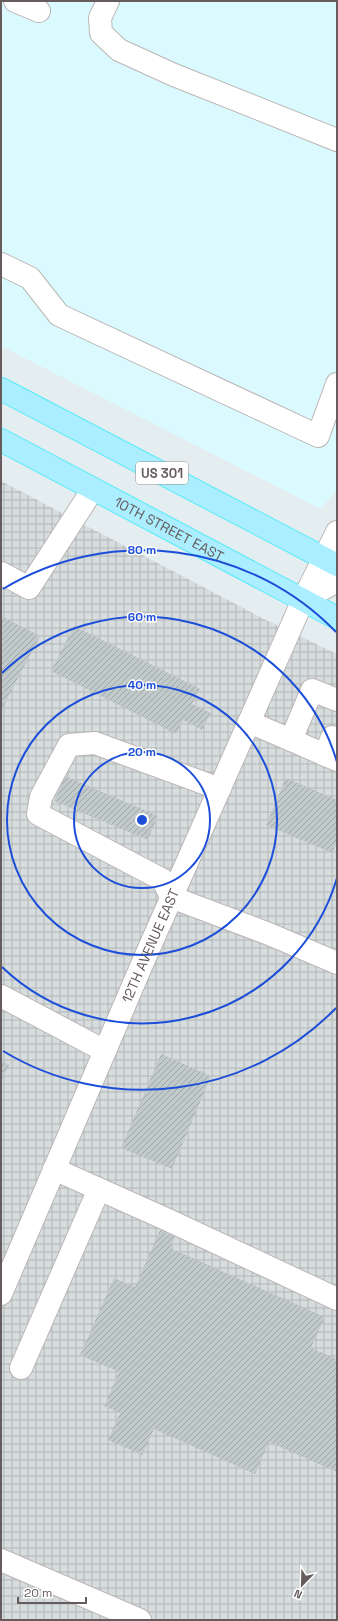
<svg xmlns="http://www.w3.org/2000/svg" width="338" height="1621" viewBox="0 0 338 1621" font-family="'Space Grotesk',sans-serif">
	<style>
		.commercial { fill: #dafaff }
		.industrial { fill: url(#industrial-grid) }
		.building { fill: url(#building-hatch) }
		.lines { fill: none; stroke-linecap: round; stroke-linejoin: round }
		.minor-casing { stroke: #bcb5b5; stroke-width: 24 }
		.major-casing { stroke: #55eaf8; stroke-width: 24 }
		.minor { stroke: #fff; stroke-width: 22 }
		.major { stroke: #aef; stroke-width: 22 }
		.ring { fill: none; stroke: #1d4ed8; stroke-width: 2 }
		.labels { text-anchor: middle; stroke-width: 3; stroke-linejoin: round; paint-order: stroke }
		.shield { fill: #fff; stroke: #948d8e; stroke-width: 1 }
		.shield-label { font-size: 13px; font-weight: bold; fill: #665c5d }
		.street-label { font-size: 14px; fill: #665c5d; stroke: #fff }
		.centre { fill: #1d4ed8; stroke: #fff; stroke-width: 2 }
		.ring-label { font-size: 12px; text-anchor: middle; font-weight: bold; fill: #1d4ed8; stroke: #fff; stroke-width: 3; stroke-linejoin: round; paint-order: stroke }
	</style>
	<defs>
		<pattern id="industrial-grid" width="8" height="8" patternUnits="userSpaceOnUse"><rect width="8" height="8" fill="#d7ddde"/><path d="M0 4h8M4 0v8" fill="none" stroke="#b2b6b7"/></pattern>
		<pattern id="building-hatch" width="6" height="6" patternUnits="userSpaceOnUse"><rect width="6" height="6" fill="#c1cacb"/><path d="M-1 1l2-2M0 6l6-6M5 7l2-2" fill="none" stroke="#a1a7a8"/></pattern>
	</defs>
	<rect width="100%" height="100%" fill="#e4eef0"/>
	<path class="commercial" d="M1 1H337V489L321 509 1 346Z"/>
	<path class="industrial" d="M1 481 266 620 337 654V1620H1Z"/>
	<path class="building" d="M1 616 40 636 1 711Z
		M74 626 200 689 192 704 211 713 202 730 183 720 176 734 51 671Z
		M65 776 158 816 148 840 54 801Z
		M286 778 337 800V842L332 853 266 825Z
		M161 1054 211 1076 172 1169 121 1148Z
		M1 1061 9 1065 1 1081Z
		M160 1230 175 1237 170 1248 325 1317 311 1348 337 1359V1472L269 1442 255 1474 154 1429 142 1455 108 1440 120 1413 104 1406 119 1372 80 1355 114 1278 135 1287Z"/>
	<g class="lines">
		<defs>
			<g id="minor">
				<path d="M15 1 39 11"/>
				<path d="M108 1 100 18 101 33 119 50 174 75 337 140"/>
				<path d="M1 264 30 278 59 315 318 436 337 384"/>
				<path d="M1 573 29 588 93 489"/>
				<path d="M303 600 337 581"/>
				<path d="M249 722 291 740 312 690 337 700"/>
				<path d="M291 740 337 760"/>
				<path d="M325 755 332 737"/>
				<path d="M220 789 95 743 69 745 41 797 38 814 163 880 171 897 269 934 337 963"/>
				<path d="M1 996 105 1051"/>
				<path d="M54 1169 168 1220 337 1299"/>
				<path id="s1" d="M1 1294 143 962 303 600 337 532"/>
				<path d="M21 1368 99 1189"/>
				<path d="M1 1560 140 1620"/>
			</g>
			<g id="major">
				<path d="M1 389 337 565"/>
				<path id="s2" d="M1 440 337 618"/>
			</g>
		</defs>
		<use href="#minor" class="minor-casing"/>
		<use href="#major" class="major-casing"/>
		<use href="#minor" class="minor"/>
		<use href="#major" class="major"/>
	</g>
	<g class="ring">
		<circle cx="142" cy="820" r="68"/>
		<circle cx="142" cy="820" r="135"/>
		<path d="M337 878A203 203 0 0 1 2 967M2 673A203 203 0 0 1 337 762"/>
		<path d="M336 1008A270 270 0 0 1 3 1051M3 589A270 270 0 0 1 336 632"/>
	</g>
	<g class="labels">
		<rect class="shield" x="136" y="462" width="52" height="22" rx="3"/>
		<g class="shield-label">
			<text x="162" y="478">US 301</text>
		</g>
		<g class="street-label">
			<text dy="5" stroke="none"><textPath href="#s2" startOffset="190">10TH STREET EAST</textPath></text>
			<text dy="5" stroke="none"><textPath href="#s1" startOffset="379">12TH AVENUE EAST</textPath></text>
		</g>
	</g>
	<circle cx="142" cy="820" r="6" class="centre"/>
	<g class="ring-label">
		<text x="142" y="554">80 m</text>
		<text x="142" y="621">60 m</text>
		<text x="142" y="689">40 m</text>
		<text x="142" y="756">20 m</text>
	</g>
	<rect width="338" height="1621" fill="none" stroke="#665c5d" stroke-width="4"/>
	<g transform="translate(302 1585) rotate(203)" stroke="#ffffff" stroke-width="3" paint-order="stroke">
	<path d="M0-3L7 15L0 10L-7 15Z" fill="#665c5d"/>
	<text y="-6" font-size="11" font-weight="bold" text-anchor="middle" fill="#665c5d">N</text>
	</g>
	<path d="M18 1597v6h68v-6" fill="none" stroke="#665c5d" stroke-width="2"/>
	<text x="24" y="1597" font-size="12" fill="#665c5d" stroke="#ffffff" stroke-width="3" paint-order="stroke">20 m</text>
</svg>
